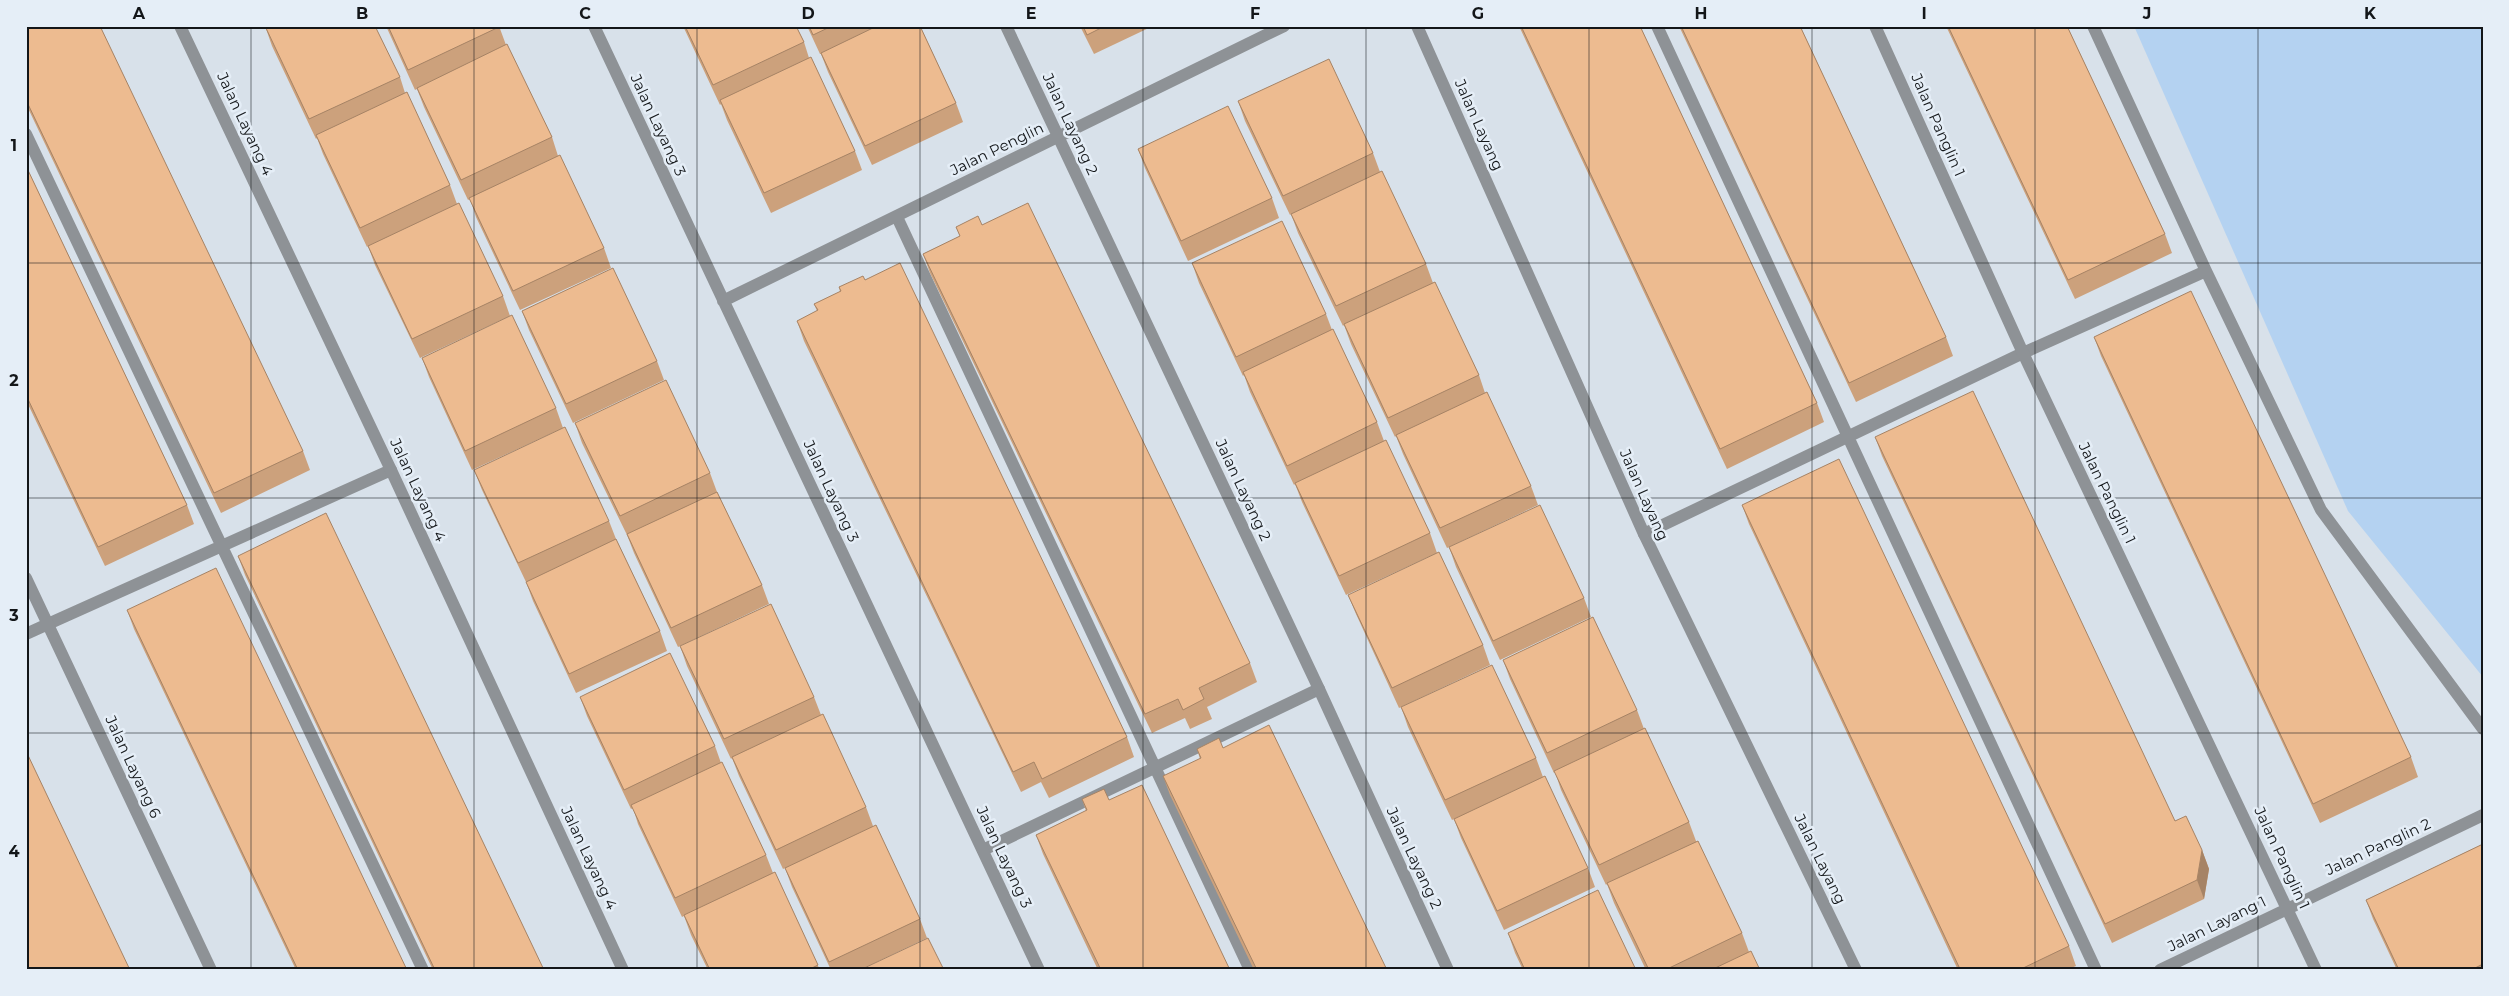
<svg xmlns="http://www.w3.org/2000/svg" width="2509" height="996" viewBox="0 0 2509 996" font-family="Montserrat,sans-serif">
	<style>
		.green { fill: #b4d2f1 }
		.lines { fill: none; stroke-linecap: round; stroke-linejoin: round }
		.lane { stroke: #8e9296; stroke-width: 12 }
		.street { stroke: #8e9296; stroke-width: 12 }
		.wall { fill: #cca17c }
		.shaded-wall { fill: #a68365 }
		.building { fill: #edbb90; stroke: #a68365 }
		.grid { fill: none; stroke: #131619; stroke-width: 1; stroke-opacity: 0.55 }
		.labels { text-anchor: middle; stroke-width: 5; stroke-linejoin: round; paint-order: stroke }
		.street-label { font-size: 15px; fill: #131619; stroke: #e5eef7 }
		.neatline { fill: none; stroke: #131619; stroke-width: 2 }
		.grid-label { font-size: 16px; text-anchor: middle; font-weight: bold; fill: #131619 }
	</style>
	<rect width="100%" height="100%" fill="#d8e1ea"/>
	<path class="green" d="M2134 26H2483V677L2348 511Z"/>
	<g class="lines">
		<path class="lane" d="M1657 26 2096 970
			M2093 26 2206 271 2321 510 2483 729
			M26 134 423 970
			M897 217 1250 970
			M1644 534 2023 353 2206 271
			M48 624 391 470
			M983 850 1319 689"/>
		<path class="street" d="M180 26 391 470 623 970
			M594 26 1039 970
			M1006 26 1319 689 1448 970
			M1417 26 1644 534 1856 970
			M1875 26 2023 353 2316 970
			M723 301 1284 26
			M26 578 211 970
			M26 634 48 624
			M2160 970 2483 815"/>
	</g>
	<path class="wall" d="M26 26 303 451 310 470 221 513 26 104Z
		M265 26 400 77 405 93 450 185 457 204 503 296 510 316 420 358 375 265 368 246 367 247 323 154 317 138 316 139 272 46Z
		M386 26H499L506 45 552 137 558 156 604 248 611 268 520 310 476 217 470 199 468 200 424 107 417 89 415 90Z
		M683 26H796L804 42 809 58 855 151 862 170 771 213 727 120 721 104 720 105Z
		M807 26H920L956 103 963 122 872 165 828 72 821 54H820Z
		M1080 26H1153L1094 54Z
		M1519 26H1640L1817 403 1824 422 1727 469Z
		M1679 26H1800L1946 337 1953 356 1856 402Z
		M1946 26H2067L2165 234 2172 253 2075 299Z
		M1238 101 1373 153 1380 172 1426 264 1433 283 1479 375 1485 393 1531 486 1538 505 1447 548 1403 454 1396 436 1395 437 1351 344 1344 325 1343 326 1298 233 1291 214 1290 215 1245 121Z
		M1138 149 1272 198 1279 218 1188 261 1145 168Z
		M26 166 187 505 194 524 105 566 26 400Z
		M982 225 1250 663 1257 682 1207 707 1212 719 1190 729 1185 718 1152 733 930 273 923 254 960 236 956 227Z
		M1192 263 1326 314 1332 330 1377 422 1384 441 1430 533 1437 553 1346 595 1302 502 1295 484 1294 485 1250 392 1244 375 1243 376 1199 283Z
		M865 280 1127 737 1134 757 1049 798 1041 782 1021 792 804 341 797 321 817 311 814 304 840 292 839 287Z
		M522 311 657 361 664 380 573 423 529 330Z
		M2094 337 2411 757 2418 777 2320 823 2101 356Z
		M422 358 556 408 563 428 472 470 429 377Z
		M575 423 710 473 717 492 762 585 769 604 678 647 634 553 627 535 582 443Z
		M1875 437 2175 821 2202 850 2209 869 2204 899 2112 943 1882 456Z
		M474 470 609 521 616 539 660 631 667 651 576 693 533 601 526 582 482 490Z
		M1742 505 2069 946 2076 966 2067 970H1958L1749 524Z
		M1449 547 1584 598 1591 617 1500 660 1456 567Z
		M238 556 544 970H433L245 575Z
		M1348 595 1483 645 1490 665 1399 708 1356 614Z
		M127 610 407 970H296L134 629Z
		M680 646 814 697 821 715 866 807 873 826 920 919 927 938 860 970H831L792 887 785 868 783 869 739 776 732 758 731 759 687 666Z
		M1503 660 1637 710 1644 729 1689 822 1696 841 1742 933 1749 952 1760 970H1646L1614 903 1607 884 1606 885 1561 790 1555 772 1554 773 1510 679Z
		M580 697 715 746 721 763 766 855 773 873 820 970H708L691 935 684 916 682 917 638 824 633 808 631 809 587 716Z
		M1401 707 1536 758 1543 777 1588 868 1595 887 1504 930 1461 838 1454 819 1452 820 1408 727Z
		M1223 748 1387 970H1254L1170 795 1163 776 1200 759 1197 749Z
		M1082 799 1109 800 1230 970H1098L1043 854 1036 835 1086 811Z
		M2483 844V970H2397L2373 919 2366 900Z
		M1508 933 1636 970H1523L1515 953Z"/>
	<path class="shaded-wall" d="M2202 850 2209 869 2204 899 2197 880Z"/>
	<path class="building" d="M26 26H100L303 451 214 493 26 100Z
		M265 26H375L400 77 309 119Z
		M388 26H499V27L408 70Z
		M685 26H796L804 42 713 85Z
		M809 26H832L813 35Z
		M877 26H920L956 103 865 146 821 53Z
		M1083 26H1105L1087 35Z
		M1521 26H1640L1817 403 1720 449Z
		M1681 26H1800L1946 337 1849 383Z
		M1948 26H2067L2165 234 2068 280Z
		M507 44 552 137 461 180 417 88Z
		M811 57 855 151 764 193 720 100Z
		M1329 59 1373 153 1283 196 1238 101Z
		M407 92 450 185 360 228 316 135Z
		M1228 106 1272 198 1181 241 1138 149Z
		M560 155 604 248 513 291 469 198Z
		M26 166 187 505 98 547 26 395Z
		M1382 171 1426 264 1336 306 1291 214Z
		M459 203 503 296 412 339 368 246Z
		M1028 203 1250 663 1199 688 1204 699 1183 710 1178 699 1145 714 923 254 960 236 956 227 978 216 982 225Z
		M1282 221 1326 314 1236 357 1192 263Z
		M900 263 1127 737 1042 779 1034 762 1013 772 797 321 818 310 814 304 841 291 839 287 863 276 865 280Z
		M613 268 657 361 566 404 522 311Z
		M1435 282 1479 375 1388 418 1344 324Z
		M2191 291 2411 757 2313 804 2094 337Z
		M512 315 556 408 465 451 422 358Z
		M1333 329 1377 422 1287 466 1243 372Z
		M666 380 710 473 620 516 575 423Z
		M1973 391 2175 821 2186 816 2202 850 2197 880 2105 924 1875 437Z
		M1487 392 1531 486 1440 528 1396 435Z
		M565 427 609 521 518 563 474 470Z
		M1386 440 1430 533 1339 576 1295 483Z
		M1839 459 2069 946 2019 970H1962L1960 969 1742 505Z
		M717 492 762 585 671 628 627 534Z
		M1540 505 1584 598 1493 641 1449 547Z
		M326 513 544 970H435L238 556Z
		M616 539 660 631 569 674 526 582Z
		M1439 552 1483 645 1392 688 1348 595Z
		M216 568 407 970H298L127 610Z
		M771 604 814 697 724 739 680 646Z
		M1593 617 1637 710 1547 753 1503 660Z
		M670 653 715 746 624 790 580 697Z
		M1492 665 1536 758 1445 800 1401 707Z
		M823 714 866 807 776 850 732 757Z
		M1269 725 1387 970H1257L1163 776 1201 758 1197 749 1219 738 1223 748Z
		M1645 728 1689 822 1599 865 1554 771Z
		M26 751 130 970H26Z
		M722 762 766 855 675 898 631 805Z
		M1545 776 1588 868 1497 911 1454 819Z
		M1142 785 1230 970H1101L1036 835 1087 810 1082 799 1104 789 1109 800Z
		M876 825 920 919 829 962 785 868Z
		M1698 841 1742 933 1665 970H1649L1607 883Z
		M2483 844V964L2471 970H2399L2366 900Z
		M775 872 818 965 808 970H710L684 915Z
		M1598 890 1636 970H1525L1508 933Z
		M928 938 944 970H860Z
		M1751 951 1760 970H1711Z"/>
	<path class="grid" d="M251 26V970M474 26V970M697 26V970M920 26V970M1143 26V970M1366 26V970M1589 26V970M1812 26V970M2035 26V970M2258 26V970M26 263H2483M26 498H2483M26 733H2483"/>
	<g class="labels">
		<g class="street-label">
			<text transform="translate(245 124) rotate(65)" y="5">Jalan Layang 4</text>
			<text transform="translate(1070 124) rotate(65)" y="5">Jalan Layang 2</text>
			<text transform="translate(658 125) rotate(65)" y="5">Jalan Layang 3</text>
			<text transform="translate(1479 125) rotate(66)" y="5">Jalan Layang</text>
			<text transform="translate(1938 125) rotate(66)" y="5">Jalan Panglin 1</text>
			<text transform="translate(997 149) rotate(-26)" y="5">Jalan Penglin</text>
			<text transform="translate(418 490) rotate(65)" y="5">Jalan Layang 4</text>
			<text transform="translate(1243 490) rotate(65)" y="5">Jalan Layang 2</text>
			<text transform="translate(831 491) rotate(65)" y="5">Jalan Layang 3</text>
			<text transform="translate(2107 493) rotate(64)" y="5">Jalan Panglin 1</text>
			<text transform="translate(1644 495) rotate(66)" y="5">Jalan Layang</text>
			<text transform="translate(133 767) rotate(65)" y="5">Jalan Layang 6</text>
			<text transform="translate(2378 847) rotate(-25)" y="5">Jalan Panglin 2</text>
			<text transform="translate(1004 857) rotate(65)" y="5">Jalan Layang 3</text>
			<text transform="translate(589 858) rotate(65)" y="5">Jalan Layang 4</text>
			<text transform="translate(1414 858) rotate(65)" y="5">Jalan Layang 2</text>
			<text transform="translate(2282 858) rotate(65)" y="5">Jalan Panglin 1</text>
			<text transform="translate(1820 859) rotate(64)" y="5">Jalan Layang</text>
			<text transform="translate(2217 924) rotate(-26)" y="5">Jalan Layang 1</text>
		</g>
	</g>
	<rect width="2509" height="996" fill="none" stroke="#e5eef7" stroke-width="55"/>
	<rect x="28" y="28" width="2454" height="940" class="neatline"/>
	<g class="grid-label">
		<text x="139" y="19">A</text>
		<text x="362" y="19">B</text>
		<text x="585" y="19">C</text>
		<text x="808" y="19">D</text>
		<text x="1031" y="19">E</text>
		<text x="1255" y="19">F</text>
		<text x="1478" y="19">G</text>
		<text x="1701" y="19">H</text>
		<text x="1924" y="19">I</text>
		<text x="2147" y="19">J</text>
		<text x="2370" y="19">K</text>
		<text x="14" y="151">1</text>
		<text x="14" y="386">2</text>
		<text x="14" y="621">3</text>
		<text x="14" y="857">4</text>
	</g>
</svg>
